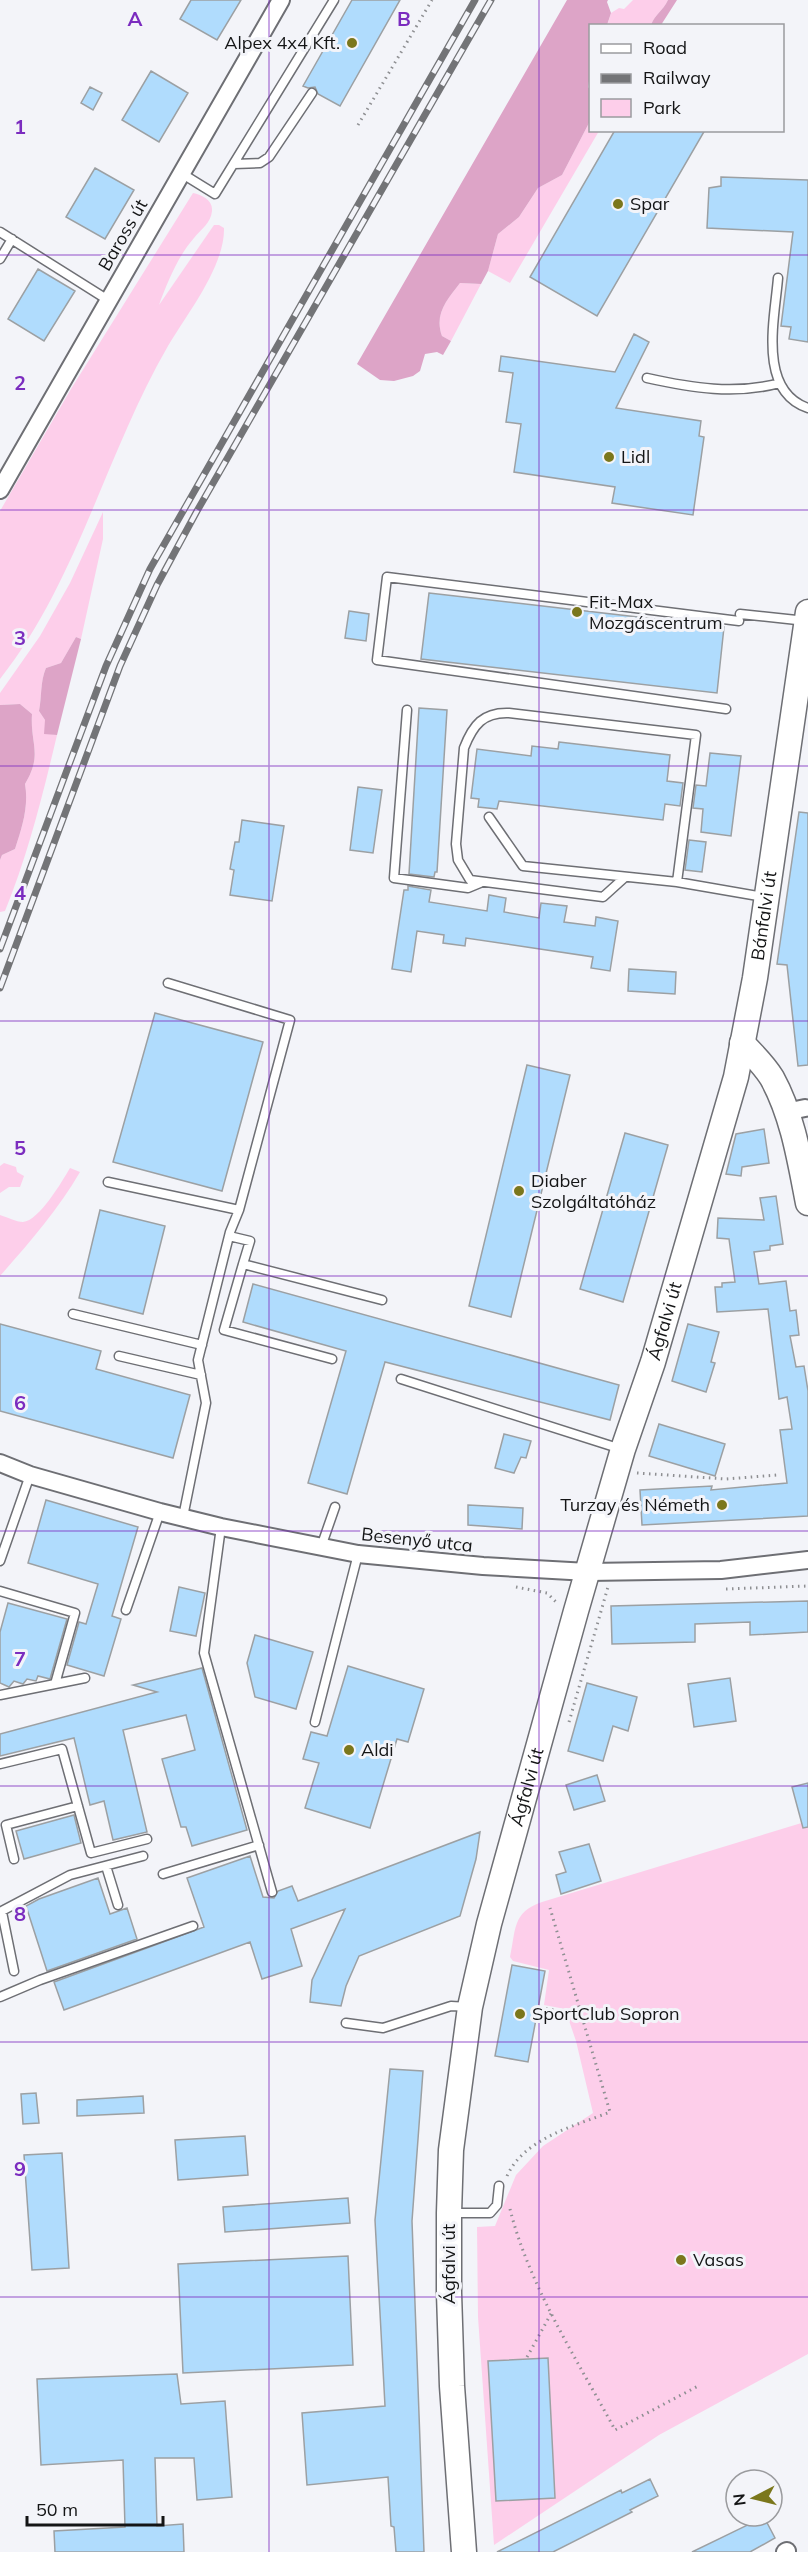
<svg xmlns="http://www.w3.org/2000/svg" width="808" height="2552" viewBox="0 0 808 2552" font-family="Mulish,sans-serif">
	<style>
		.green { fill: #fdceea }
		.forest { fill: #dda4c7 }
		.building { fill: #b0dcfd; stroke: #9ca0a3; stroke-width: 1.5 }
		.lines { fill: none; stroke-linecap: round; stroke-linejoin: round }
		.lane-casing { stroke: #6e6f74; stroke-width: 11 }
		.street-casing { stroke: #6e6f74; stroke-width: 20 }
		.secondary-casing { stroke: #6e6f74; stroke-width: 27 }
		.path { stroke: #8e8f92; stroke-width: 3; stroke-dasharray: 1.5 4.5; stroke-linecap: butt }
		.lane { stroke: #fff; stroke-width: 8 }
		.street { stroke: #fff; stroke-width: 16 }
		.secondary { stroke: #fff; stroke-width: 24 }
		.rail-casing { stroke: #737477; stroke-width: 7 }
		.rail { stroke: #f3f4f9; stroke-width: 4.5; stroke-dasharray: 14; stroke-linecap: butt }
		.grid { fill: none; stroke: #7b2cbf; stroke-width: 1.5; stroke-opacity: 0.55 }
		.poi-dot { fill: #7b771c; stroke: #f3f4f9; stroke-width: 2 }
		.labels { text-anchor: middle; stroke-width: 6; stroke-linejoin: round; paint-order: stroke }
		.poi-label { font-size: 18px; fill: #141516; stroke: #f3f4f9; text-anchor: start }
		.street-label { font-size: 18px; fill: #141516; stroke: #f3f4f9 }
		.grid-label { font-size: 20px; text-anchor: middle; font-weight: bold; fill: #7b2cbf; stroke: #f3f4f9; stroke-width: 6; stroke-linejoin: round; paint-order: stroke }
	</style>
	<rect width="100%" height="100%" fill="#f3f4f9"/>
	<path class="green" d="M633 0H668C663 11 655 14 651 25L607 26 611 13 619 8 624 9Z
		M590 121V130L599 131 510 283 488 271 498 234 519 217 538 188 562 175Z
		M193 193C202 195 213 200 212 211 211 223 201 229 194 238 178 256 167 283 159 305L214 225H219L224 228C225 266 187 314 168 346 106 453 77 582 0 679V511L71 389Z
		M460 283 481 284 451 341 442 336C434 314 447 300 460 283Z
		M103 512V539L81 639 76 637 61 663 46 668C40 682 42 696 39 711L45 720V733L57 735C43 794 28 855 5 911L0 912V860L2 855 15 849C22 828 29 806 25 784 43 754 30 744 32 714L20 704 0 705V693L40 636 70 583Z
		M4 1163 16 1167 17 1172 24 1176 20 1187H9L0 1193V1166Z
		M70 1168 80 1172C58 1210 29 1243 0 1276V1215C7 1217 16 1222 23 1222 39 1221 63 1180 70 1168Z
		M808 1821V2354L659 2435 494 2545 478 2317 477 2227 495 2226 516 2175 543 2146 593 2113 576 2041 565 2009 544 2005 549 1970 513 1961 510 1957C516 1930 512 1912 542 1902Z"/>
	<path class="forest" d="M567 0H608L607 2 611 13 607 25 590 26V75L588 87 590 90V121L562 175 538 188 519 217 498 234 488 271 481 284 460 283C447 300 434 314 442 336L451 341 443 355 437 352 425 354 420 371 413 376 394 381 380 380 357 364Z
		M668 0H677L661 25H651C655 14 663 11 668 0Z
		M76 637 81 639 57 735 44 734 45 720 39 711C42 696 40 682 46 668L61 663Z
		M20 704 32 714C30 744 43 754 25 784 29 806 22 828 15 849L2 855 0 860V705Z"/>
	<path class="building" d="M191 0H241L217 40 180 19Z
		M352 0H400L340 106 318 94 315 87 308 88 303 86Z
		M151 71 188 93 159 142 122 120Z
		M90 87 102 93 93 110 81 103Z
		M615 130H705L597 316 530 277Z
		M95 168 134 190 105 239 66 217Z
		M721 177 808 180V342L789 339 791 327 781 326 793 232 707 228 709 188 721 186Z
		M38 269 75 291 44 341 8 319Z
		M634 334 649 342 616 408 701 421 699 436 704 437 693 515 612 503 615 487 514 472 521 424 506 422 513 373 499 371 501 356 615 372Z
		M429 593 724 627 717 693 421 659Z
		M349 611 369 614 366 641 345 638Z
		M419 708 447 710 437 872H435L434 877 409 874Z
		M559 742 670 755 667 781 683 783 680 806 665 804 663 820 499 801 497 809 478 807 479 799 471 798 477 749 531 756 532 746 558 749Z
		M710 753 741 756 731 836 701 832 703 809 693 808 696 785 706 786Z
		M358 787 382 790 373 853 350 850Z
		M799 812 808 813V1065L798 1066 787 965 777 964Z
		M242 820 284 826 272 901 230 895 234 870 230 869 235 842H239Z
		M689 840 706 842 702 872 685 870Z
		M408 886 431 890 429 902 487 911 489 895 506 898 504 912 539 918 541 903 567 906 564 922 595 926 596 917 618 921 610 971 591 968 593 957 466 938 465 946 443 943 444 935 417 931 411 972 392 969 404 890H408Z
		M629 969 676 972 675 994 628 991Z
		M155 1013 263 1042 222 1191 113 1162Z
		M527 1065 570 1075 511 1317 469 1306Z
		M764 1129 769 1163 742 1167 741 1176 726 1174 736 1134Z
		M625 1133 668 1145 623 1302 580 1289Z
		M776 1196 783 1244 770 1246V1250L754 1252 759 1284 786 1281 790 1311 796 1310 799 1335 790 1336 796 1367 804 1366 808 1391V1516L642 1525 640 1490 712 1486 711 1490 787 1483 780 1430 792 1429 787 1397 779 1399 768 1309 717 1312 715 1287H722V1283L735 1282 729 1239 717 1238 718 1218 764 1220 760 1198Z
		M100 1210 165 1226 143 1314 79 1298Z
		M253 1284 619 1385 610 1420 385 1362 347 1494 308 1483 346 1351 243 1322Z
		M0 1324 101 1351 96 1369 190 1395 173 1458 0 1411Z
		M688 1324 719 1332 711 1362 715 1363 706 1392 672 1381Z
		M659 1424 725 1444 715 1476 649 1456Z
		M504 1434 531 1441 526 1458 521 1457 514 1473 495 1468Z
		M46 1500 138 1527 112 1616 121 1619 104 1676 67 1665 79 1622 86 1624 98 1584 28 1563Z
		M468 1505 523 1508 522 1529 468 1525Z
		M179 1587 205 1593 196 1636 170 1631Z
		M808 1601V1632L750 1635V1622L695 1624V1642L612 1644 611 1606Z
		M8 1603 67 1619 50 1679 38 1676 36 1681 27 1679 23 1684 14 1681 9 1687 0 1683V1632Z
		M255 1635 313 1652 296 1709 255 1697 247 1663Z
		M348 1666 424 1689 408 1742 397 1739 370 1828 305 1808 319 1763 303 1759 311 1732 327 1736Z
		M202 1668 247 1830 192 1846 186 1827H181L162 1759 195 1750 186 1715 123 1730 147 1832 113 1840 104 1801 90 1805 74 1738 0 1756V1734L157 1692 133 1685Z
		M730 1678 736 1721 694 1727 688 1684Z
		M587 1683 637 1697 628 1731 613 1726 603 1761 568 1751Z
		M597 1775 605 1801 574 1810 566 1785Z
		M808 1783V1827L803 1828 792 1787Z
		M74 1815 81 1843 24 1859 16 1831Z
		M480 1832 476 1859 460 1916 359 1956 346 1986 341 2006 310 2002 312 1980 345 1909 291 1929 302 1966 262 1979 250 1942 64 2010 54 1982 204 1927 187 1878 250 1856 263 1897 274 1898 278 1891 292 1886 298 1901Z
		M589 1844 601 1881 561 1894 556 1875 566 1872 559 1852Z
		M98 1878 110 1914 127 1908 137 1939 47 1971 26 1906 39 1899Z
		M512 1965 545 1971 528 2062 495 2056Z
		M390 2069 423 2071 412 2221 424 2552H396L394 2527 391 2526 388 2477 307 2485 302 2413 385 2406 375 2220Z
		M36 2093 39 2123 23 2124 21 2094Z
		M143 2096 144 2113 77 2116V2100Z
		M245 2136 248 2175 178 2180 175 2140Z
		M62 2153 69 2268 32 2270 24 2155Z
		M348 2198 350 2223 225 2232 223 2207Z
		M348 2256 353 2365 183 2373 178 2264Z
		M548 2358 555 2498 496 2501 488 2361Z
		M177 2374 181 2404 225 2401 232 2497 197 2500 194 2458H155L157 2526 183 2524 184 2552H55L54 2531 125 2527 123 2460 41 2465 37 2379Z
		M650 2479 658 2496 630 2510 632 2512 553 2552H497L621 2490 622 2493Z
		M764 2517 775 2538 750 2552H692Z"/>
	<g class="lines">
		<defs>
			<path id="lane" d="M234 164 260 163 269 157 312 93
				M181 173 215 194 334 0
				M0 232 108 300
				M0 259 12 239
				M778 278C775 317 757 391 808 408
				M647 378C692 388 735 395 780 383
				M740 614 806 621
				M726 709 377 660 387 577 739 621
				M407 710 394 878 468 888 480 883
				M489 817 523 866 677 882 764 897
				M624 878 603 897 470 880 458 860 456 844 464 748C473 725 483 712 509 713L696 735 677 882
				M168 983 290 1020 239 1210 230 1232 198 1360 206 1403 183 1517
				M108 1182 239 1210
				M229 1236 250 1241 243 1264 382 1300
				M243 1264 224 1330 332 1359
				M73 1314 202 1345
				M119 1356 201 1375
				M401 1379 621 1449
				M221 1527 204 1653 272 1892
				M321 1547 335 1507
				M0 1561 30 1475
				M0 1591 75 1613 55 1684 0 1695
				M126 1610 160 1512
				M55 1684 85 1678
				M315 1722 358 1554
				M0 1764 62 1749 91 1853 147 1839
				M14 1859 6 1825 78 1806
				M106 1866 118 1905
				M163 1874 259 1845
				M0 1912 70 1875 143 1856
				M2 1912 14 1971
				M0 1997 40 1980 193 1926
				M346 2023 383 2028 451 2006 469 2007
				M452 2213H490L497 2205 499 2186"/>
			<path id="street" d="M0 490 281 0
				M786 1112 805 1108
				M0 1463 30 1475 160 1512 221 1527 358 1554 483 1566 588 1572 721 1570 808 1560
				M785 2552 787 2551"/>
			<g id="secondary">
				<path d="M742 1043C753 1054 764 1065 772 1078 793 1116 800 1162 808 1203"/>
				<path id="s1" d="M464 2552 452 2386 449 2293V2213L451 2150 470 2007 489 1924 576 1611 623 1449 653 1362 736 1077 755 978 808 612"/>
			</g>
		</defs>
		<use href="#lane" class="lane-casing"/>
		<use href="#street" class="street-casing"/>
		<use href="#secondary" class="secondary-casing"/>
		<path class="path" d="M358 125 432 0
			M637 1473 726 1479 777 1475
			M516 1587 547 1593 558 1604
			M726 1589 808 1586
			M569 1722 608 1587
			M540 2008 581 2014
			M507 2176C524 2138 575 2126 610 2112L550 1908
			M510 2209C529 2286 578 2361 615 2430L700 2385
			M527 2357 552 2312"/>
		<use href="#lane" class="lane"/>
		<use href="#street" class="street"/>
		<use href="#secondary" class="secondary"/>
		<defs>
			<path id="rail" d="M0 949 106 666 150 569 475 0
				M0 988 120 666 157 585 197 511 491 0"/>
		</defs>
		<use href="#rail" class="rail-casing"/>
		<use href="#rail" class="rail"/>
	</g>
	<path class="grid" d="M269 0V2552M539 0V2552M0 255H808M0 510H808M0 766H808M0 1021H808M0 1276H808M0 1531H808M0 1786H808M0 2042H808M0 2297H808"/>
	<g class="poi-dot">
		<circle cx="352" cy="43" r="6"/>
		<circle cx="618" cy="204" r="6"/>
		<circle cx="609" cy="457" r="6"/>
		<circle cx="577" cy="612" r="6"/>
		<circle cx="519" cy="1191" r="6"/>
		<circle cx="722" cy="1505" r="6"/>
		<circle cx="349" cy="1750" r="6"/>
		<circle cx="520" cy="2014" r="6"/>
		<circle cx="681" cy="2260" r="6"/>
	</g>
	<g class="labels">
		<g class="poi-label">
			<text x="340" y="49" text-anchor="end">Alpex 4x4 Kft.</text>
			<text x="630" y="210">Spar</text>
			<text x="621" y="463">Lidl</text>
			<text x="589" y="608">Fit-Max<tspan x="589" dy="21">Mozgáscentrum</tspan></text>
			<text x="531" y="1187">Diaber<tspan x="531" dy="21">Szolgáltatóház</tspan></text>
			<text x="710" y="1511" text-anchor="end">Turzay és Németh</text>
			<text x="361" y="1756">Aldi</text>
			<text x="532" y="2020">SportClub Sopron</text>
			<text x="693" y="2266">Vasas</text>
		</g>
		<g class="street-label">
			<text transform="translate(123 235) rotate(-60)" y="6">Baross út</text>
			<text dy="6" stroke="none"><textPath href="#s1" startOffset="1678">Bánfalvi út</textPath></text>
			<text dy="6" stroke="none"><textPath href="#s1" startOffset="1260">Ágfalvi út</textPath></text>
			<text transform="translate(417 1540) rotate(6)" y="6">Besenyő utca</text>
			<text dy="6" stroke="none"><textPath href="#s1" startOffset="774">Ágfalvi út</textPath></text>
			<text transform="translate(449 2264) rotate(-90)" y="6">Ágfalvi út</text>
		</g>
	</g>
	<g class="grid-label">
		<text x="135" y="26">A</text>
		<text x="404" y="26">B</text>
		<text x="20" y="134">1</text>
		<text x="20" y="390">2</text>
		<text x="20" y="645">3</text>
		<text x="20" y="900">4</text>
		<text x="20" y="1155">5</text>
		<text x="20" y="1410">6</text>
		<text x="20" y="1666">7</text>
		<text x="20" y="1921">8</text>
		<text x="20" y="2176">9</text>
	</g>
	<rect x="589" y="24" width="195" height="108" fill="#f3f4f9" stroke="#9a9b9e" stroke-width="1.5"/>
	<rect x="601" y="44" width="30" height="9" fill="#ffffff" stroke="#9a9b9e" stroke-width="1.5"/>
	<text x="643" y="54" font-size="18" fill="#141516">Road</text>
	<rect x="601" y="74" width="30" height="9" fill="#737477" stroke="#9a9b9e" stroke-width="1.5"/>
	<text x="643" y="84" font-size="18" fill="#141516">Railway</text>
	<rect x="601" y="99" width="30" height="18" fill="#fdceea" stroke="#9a9b9e" stroke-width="1.5"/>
	<text x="643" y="114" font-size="18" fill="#141516">Park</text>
	<g transform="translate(754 2498) rotate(263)"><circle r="28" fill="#f3f4f9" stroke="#9a9b9e" stroke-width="1.5"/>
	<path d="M0-4.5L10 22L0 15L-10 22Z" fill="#7b771c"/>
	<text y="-9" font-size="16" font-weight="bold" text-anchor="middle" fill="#141516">N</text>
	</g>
	<path d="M27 2516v9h136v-9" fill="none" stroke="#141516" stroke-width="3"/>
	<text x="36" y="2516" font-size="18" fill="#141516" stroke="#f3f4f9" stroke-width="4.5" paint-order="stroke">50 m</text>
</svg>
